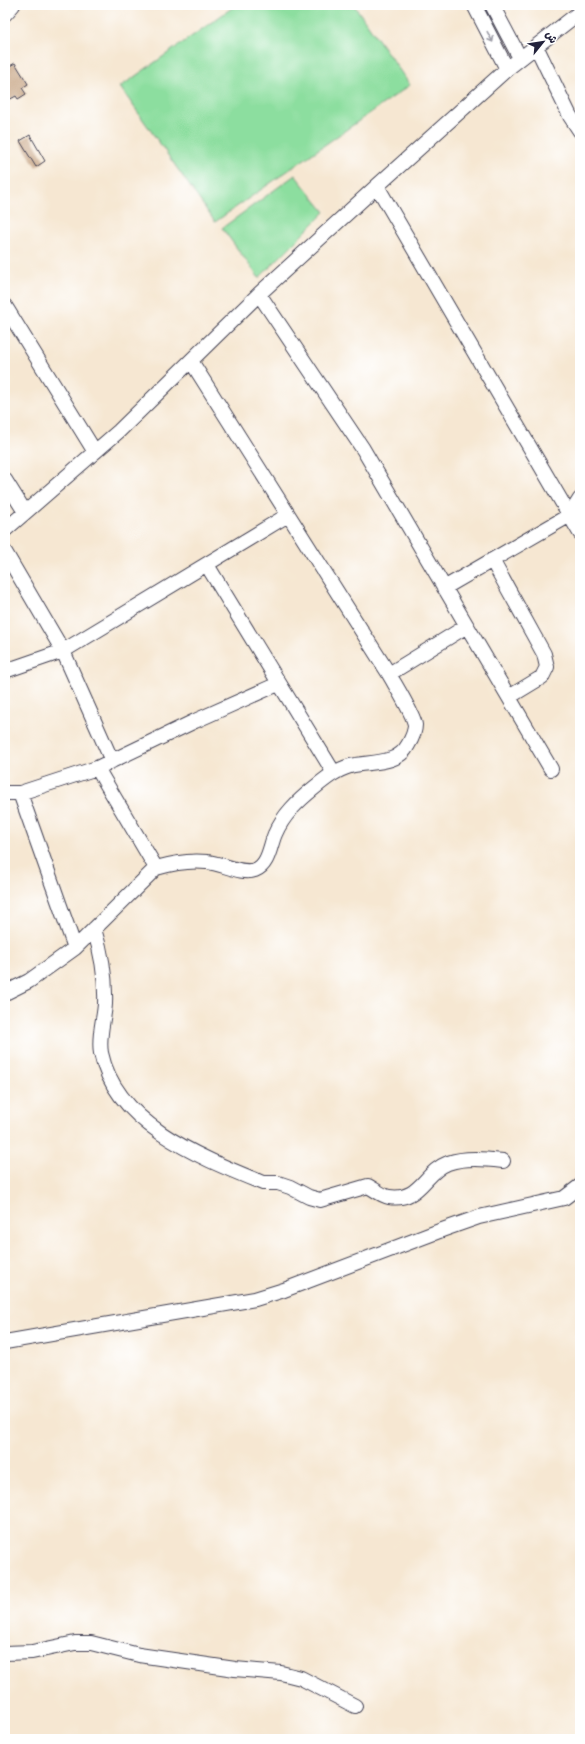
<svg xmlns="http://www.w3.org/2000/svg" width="585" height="1744" viewBox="0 0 585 1744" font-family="Delius,'Playpen Sans Arabic',sans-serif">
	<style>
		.green { fill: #8cde9f; stroke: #57806d }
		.building { fill: #c5a17f }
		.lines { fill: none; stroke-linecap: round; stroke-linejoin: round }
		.street-casing { stroke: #424052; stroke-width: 16 }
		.street { stroke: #fff; stroke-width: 14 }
		.oneway { stroke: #9c9ca7 }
	</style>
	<rect width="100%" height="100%" fill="#fff"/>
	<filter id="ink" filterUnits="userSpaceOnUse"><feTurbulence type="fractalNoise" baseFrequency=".025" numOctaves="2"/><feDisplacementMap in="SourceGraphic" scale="8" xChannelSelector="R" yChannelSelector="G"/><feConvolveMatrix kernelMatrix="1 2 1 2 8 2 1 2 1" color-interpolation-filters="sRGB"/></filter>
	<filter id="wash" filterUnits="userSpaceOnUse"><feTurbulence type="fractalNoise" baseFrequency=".012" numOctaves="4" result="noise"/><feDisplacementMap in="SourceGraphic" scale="16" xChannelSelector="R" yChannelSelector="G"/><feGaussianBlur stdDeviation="0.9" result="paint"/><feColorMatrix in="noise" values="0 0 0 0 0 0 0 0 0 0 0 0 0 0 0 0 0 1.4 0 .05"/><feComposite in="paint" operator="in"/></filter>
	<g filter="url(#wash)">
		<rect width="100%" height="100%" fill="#f6e7d2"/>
		<path class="green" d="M236 5H354L410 85 215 222 120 87Z
			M295 175 325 212 259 278 222 228Z"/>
		<g id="blocks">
			<path class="building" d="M15 63 28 84 22 88 26 94 18 99 16 96 5 102V69Z
				M30 135 45 161 36 167 20 141Z"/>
		</g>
	</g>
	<g filter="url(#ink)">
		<use href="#blocks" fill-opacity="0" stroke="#424052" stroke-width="1"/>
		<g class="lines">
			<defs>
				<path id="street" d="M474 5 507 69
					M492 5 520 58
					M5 14 13 5
					M536 46 570 116 580 131
					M377 186 580 533
					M259 294 363 449 551 769
					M5 306 95 452
					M5 480 25 512
					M5 530 119 431 259 294 377 186 507 69 580 12
					M5 552 63 651 112 761
					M492 560 544 654 547 667 542 677 509 697
					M207 565 334 773
					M444 588 570 515 580 499
					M5 671 63 651 288 515
					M389 674 467 626
					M97 768 156 868
					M5 793H20L97 768 195 721 278 684
					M20 793 75 948
					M94 929C102 954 106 978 105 1004 104 1020 98 1036 101 1053 116 1125 202 1158 263 1183H278L290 1187 309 1197 320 1200 368 1186C374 1189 382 1196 389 1197 420 1202 424 1172 448 1163 465 1157 485 1159 503 1161
					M5 993 29 981 75 948 156 868C173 863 190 860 207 862 222 863 241 875 255 870 269 865 270 845 275 834 283 815 298 801 314 788 325 779 336 770 350 766 369 761 397 766 408 745 411 740 415 732 415 725 414 715 395 685 389 674L191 361
					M5 1342 255 1299 284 1290 442 1230 479 1217 564 1198 580 1186
					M5 1653 32 1652 75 1643H91L139 1655 235 1669 281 1673 301 1678 355 1706"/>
			</defs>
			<use href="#street" class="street-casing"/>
			<use href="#street" class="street"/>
		</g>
		<defs><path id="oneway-shaft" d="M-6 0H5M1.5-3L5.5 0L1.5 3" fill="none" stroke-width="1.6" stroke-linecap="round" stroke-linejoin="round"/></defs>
		<use class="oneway" href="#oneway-shaft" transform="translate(490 37) rotate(62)"/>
	</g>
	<rect width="585" height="1744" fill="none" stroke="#fff" stroke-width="20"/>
	<g transform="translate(543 42) rotate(60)" stroke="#ffffff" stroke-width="3" paint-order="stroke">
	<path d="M0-3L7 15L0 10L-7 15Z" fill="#22223b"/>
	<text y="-6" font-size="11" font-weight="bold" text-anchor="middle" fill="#22223b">ش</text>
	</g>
</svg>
